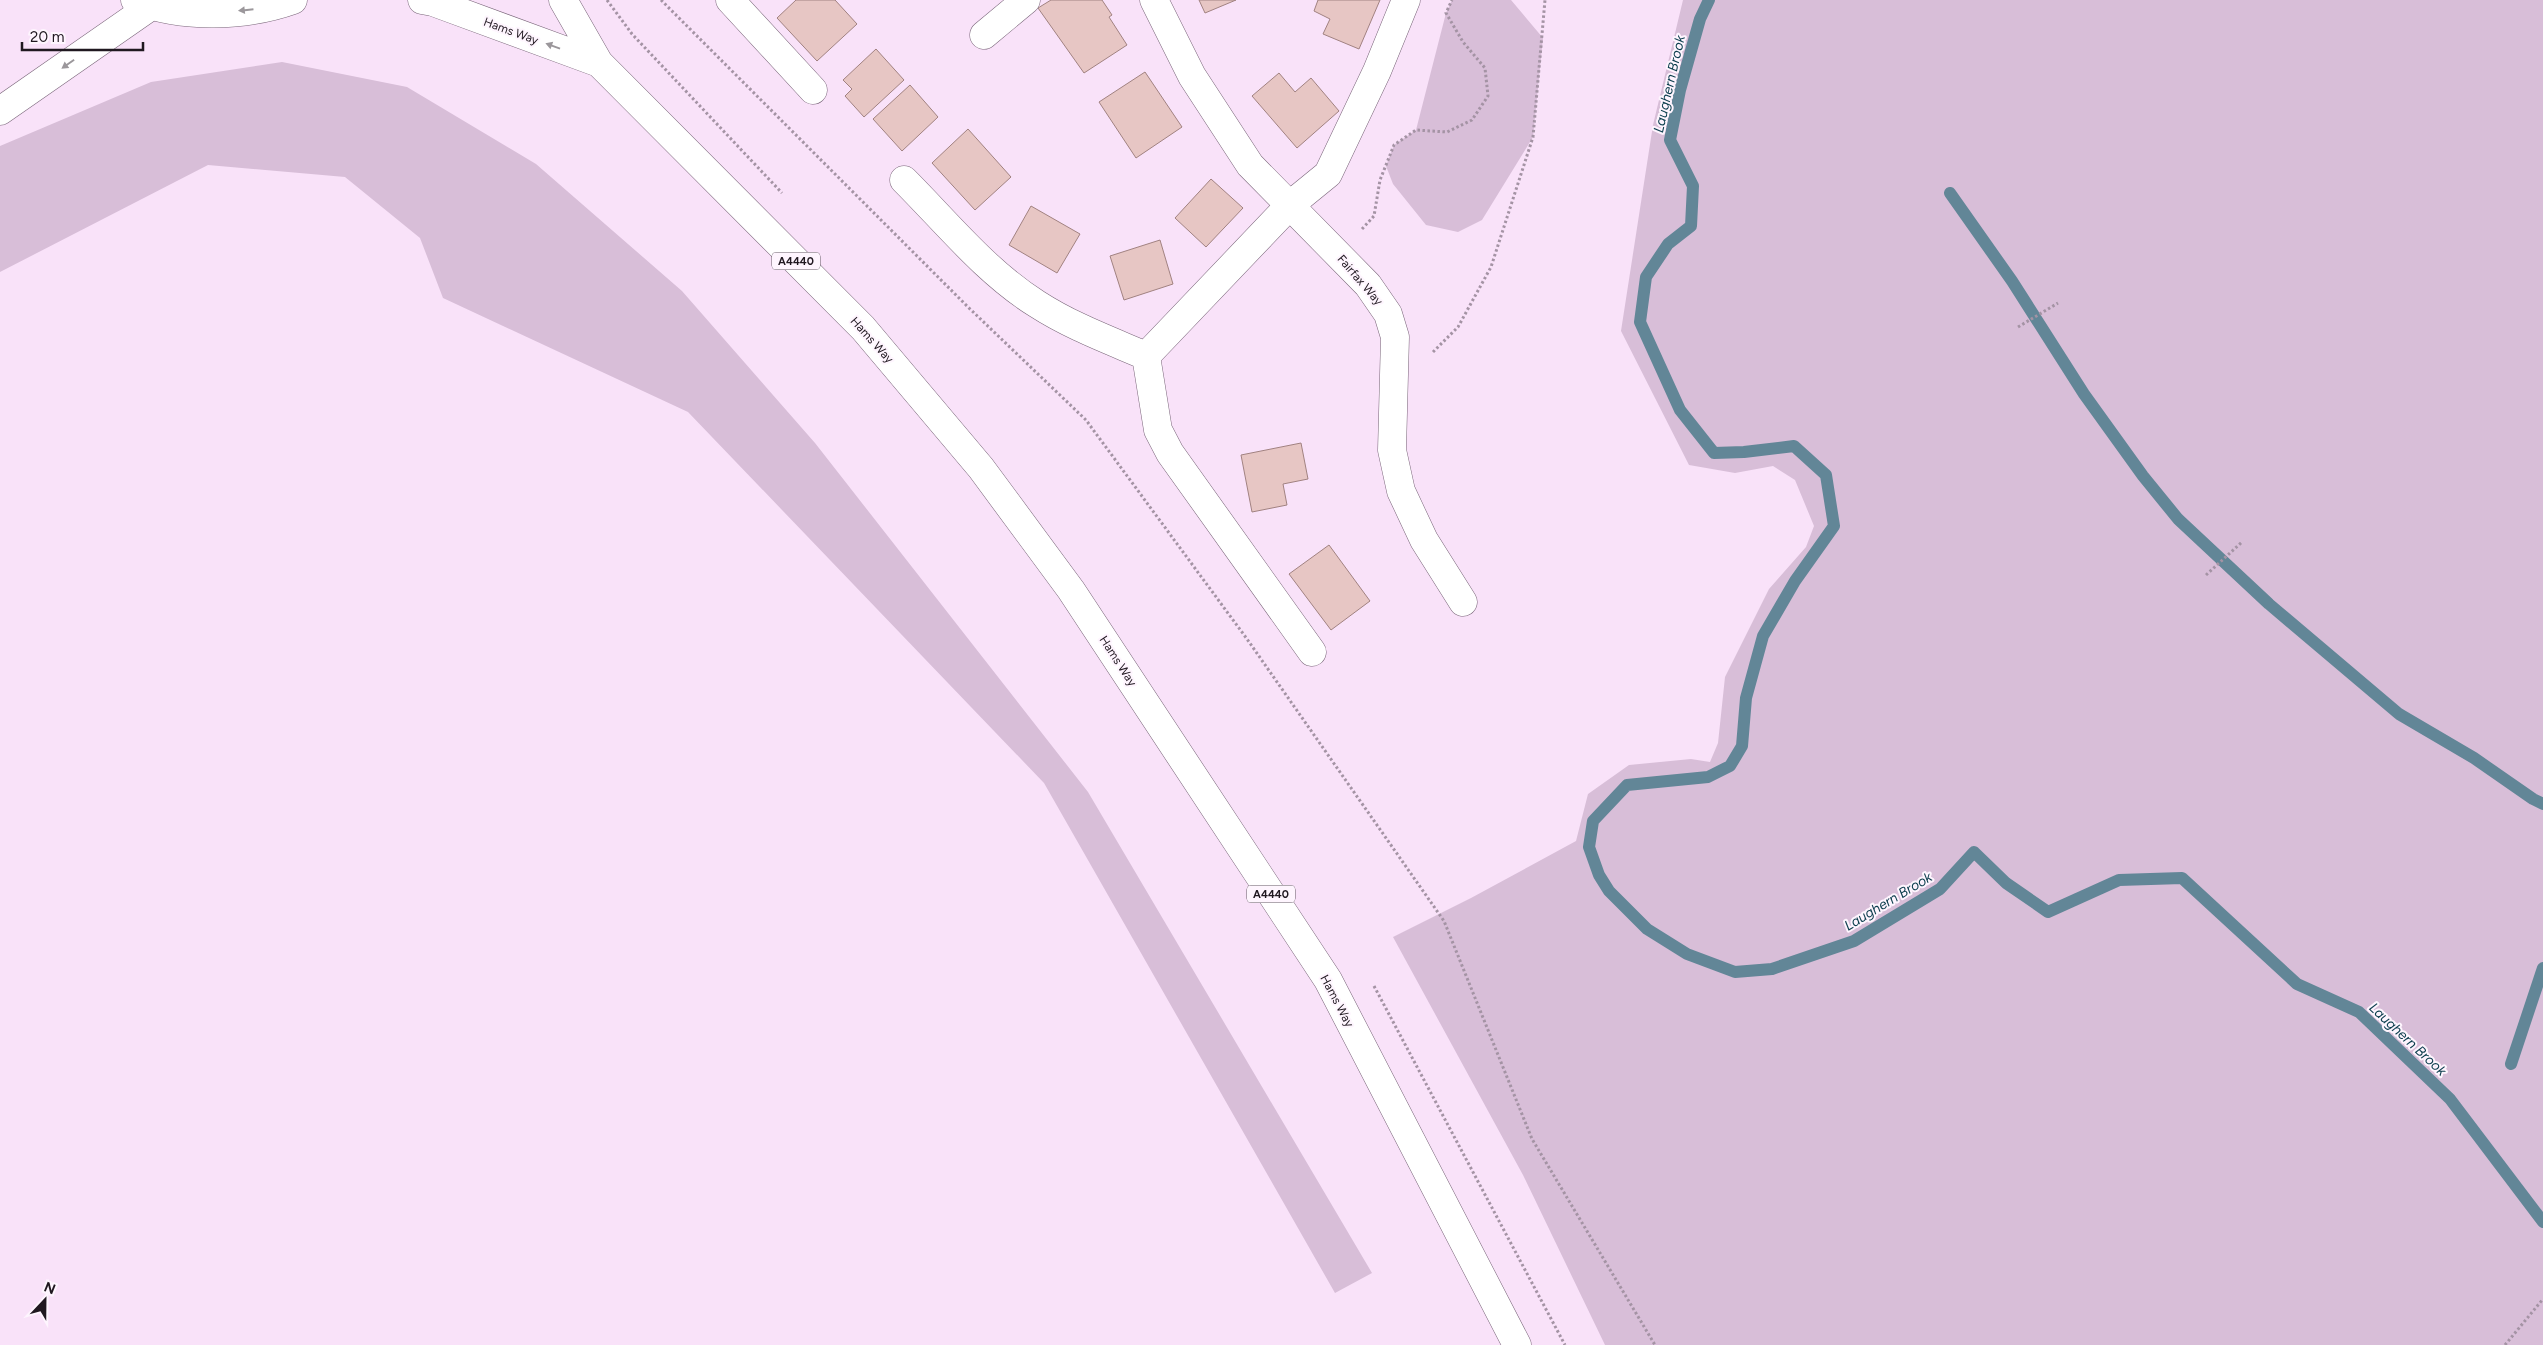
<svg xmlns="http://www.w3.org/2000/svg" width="2543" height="1345" viewBox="0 0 2543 1345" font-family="Figtree,sans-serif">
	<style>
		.green { fill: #d8bed8 }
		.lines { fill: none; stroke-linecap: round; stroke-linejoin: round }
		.stream { stroke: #628697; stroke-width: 12 }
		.building { fill: #e7c6c4; stroke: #a18281 }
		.minor-casing { stroke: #796579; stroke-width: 29 }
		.tertiary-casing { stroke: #796579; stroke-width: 29 }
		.trunk-casing { stroke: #796579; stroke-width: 29 }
		.path { stroke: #a493a4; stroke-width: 3; stroke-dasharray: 2.5 2.5; stroke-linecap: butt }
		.minor { stroke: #fff; stroke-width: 28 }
		.tertiary { stroke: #fff; stroke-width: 28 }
		.trunk { stroke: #fff; stroke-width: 28 }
		.oneway { fill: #9b979b }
		.labels { text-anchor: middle; stroke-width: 4; stroke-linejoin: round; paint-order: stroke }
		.shield { fill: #fef5fe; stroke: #635a63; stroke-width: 1 }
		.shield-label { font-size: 11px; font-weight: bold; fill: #201820 }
		.street-label { font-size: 12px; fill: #201820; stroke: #fef5fe }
		.water-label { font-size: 14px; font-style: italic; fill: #0a3c4c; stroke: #fef5fe }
	</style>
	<rect width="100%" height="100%" fill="#f9e2f9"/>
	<path class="green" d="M1452 0H1511L1543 38 1533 137 1482 220 1458 232 1426 225 1393 184 1386 166 1394 145 1416 130 1446 13Z
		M1683 0H2543V1345H1605L1523 1175 1393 937 1471 898 1576 841 1588 794 1629 765 1691 759 1710 762 1718 743 1725 677 1769 589 1806 547 1814 526 1795 480 1773 466 1735 473 1689 465 1621 331 1653 125Z
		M282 62 407 87 536 164 682 291 815 443 1088 792 1372 1273 1335 1293 1044 783 688 412 443 298 420 238 345 177 208 165 0 272V146L151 82Z"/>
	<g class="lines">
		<path class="stream" d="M1709 0 1700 19 1680 90 1670 140 1693 186 1691 226 1668 244 1646 277 1640 322 1680 410 1714 453 1744 452 1794 446 1826 475 1834 526 1795 581 1763 636 1746 698 1742 746 1730 766 1708 777 1627 785 1593 821 1589 847 1599 875 1609 891 1647 929 1687 954 1735 972 1772 969 1854 941 1940 889 1974 852 2006 883 2048 912 2119 880 2182 878 2297 984 2359 1012 2450 1099 2543 1222
			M1950 193 2012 281 2084 394 2143 476 2178 519 2269 604 2399 714 2474 758 2533 799 2543 804
			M2511 1064 2543 968"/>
	</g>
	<path class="building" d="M796 0H835L857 24 817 61 777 18Z
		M1051 0H1102L1112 15 1109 17 1127 45 1084 73 1038 8Z
		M1199 0H1236L1205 13Z
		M1318 0H1380L1359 49 1323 34 1330 19 1314 11Z
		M876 49 904 80 864 117 845 96 852 89 843 80Z
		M1145 72 1182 127 1136 158 1099 102Z
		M1279 73 1295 92 1311 78 1339 111 1297 148 1252 96Z
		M910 85 938 117 902 151 873 119Z
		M968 129 1011 177 975 210 932 163Z
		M1211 179 1243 208 1206 247 1175 218Z
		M1031 206 1080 234 1057 273 1009 245Z
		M1160 240 1173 284 1124 300 1110 256Z
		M1301 443 1308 479 1283 484 1287 505 1252 512 1241 455Z
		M1329 545 1370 601 1331 630 1289 574Z"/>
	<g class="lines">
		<defs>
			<path id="minor" d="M730 0 813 90
				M1154 0 1192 76 1250 165 1368 285 1388 314 1395 337 1392 450 1401 491 1424 540 1463 602
				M984 35 1026 0
				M904 180C946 222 986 272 1037 304 1071 326 1109 340 1146 356
				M1146 356 1290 205 1328 174 1377 71 1406 0
				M1146 356 1158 430 1170 453 1312 652"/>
			<path id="tertiary" d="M0 111 151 6"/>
			<path id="trunk" d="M135 0C183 19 245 17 293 0
				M422 0 433 2 599 63
				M563 0 599 63 863 328 981 468 1071 590 1328 980 1517 1345"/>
		</defs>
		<use href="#minor" class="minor-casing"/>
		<use href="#tertiary" class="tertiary-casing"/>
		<use href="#trunk" class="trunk-casing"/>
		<path class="path" d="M607 0 632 34 782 193
			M661 0 969 308 1086 420 1247 639 1444 921 1532 1139 1655 1345
			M1362 229 1374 216 1380 180 1394 145 1416 130 1447 132 1472 120 1488 96 1485 68 1463 42 1446 13 1452 0
			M2018 327 2058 303
			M1433 352 1458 327 1491 267 1533 137 1545 0
			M2206 575 2242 542
			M1374 986 1565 1345
			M2505 1345 2543 1299"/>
		<use href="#minor" class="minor"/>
		<use href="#tertiary" class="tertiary"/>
		<use href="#trunk" class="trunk"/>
	</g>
	<defs><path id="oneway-solid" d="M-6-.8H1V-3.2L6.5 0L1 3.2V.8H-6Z" transform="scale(1.25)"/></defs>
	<g class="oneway">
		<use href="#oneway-solid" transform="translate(246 10) rotate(174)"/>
		<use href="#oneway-solid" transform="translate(553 46) rotate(-160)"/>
		<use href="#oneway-solid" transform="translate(68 64) rotate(145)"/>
	</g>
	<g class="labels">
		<g class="shield">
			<rect x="772" y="252.5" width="48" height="17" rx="4"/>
			<rect x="1247" y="885.5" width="48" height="17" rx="4"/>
		</g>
		<g class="shield-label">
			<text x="796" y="265">A4440</text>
			<text x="1271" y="898">A4440</text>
		</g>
		<g class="street-label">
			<text transform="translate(511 31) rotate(20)" y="4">Hams Way</text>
			<text transform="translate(1360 280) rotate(49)" y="4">Fairfax Way</text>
			<text transform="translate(872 340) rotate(48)" y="4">Hams Way</text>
			<text transform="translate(1118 661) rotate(57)" y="4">Hams Way</text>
			<text transform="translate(1337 1001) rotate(62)" y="4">Hams Way</text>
		</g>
		<g class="water-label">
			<text transform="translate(1669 84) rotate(-77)" y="5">Laughern Brook</text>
			<text transform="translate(1888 901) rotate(-31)" y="5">Laughern Brook</text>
			<text transform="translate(2408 1039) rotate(43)" y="5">Laughern Brook</text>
		</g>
	</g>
	<g transform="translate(45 1300) rotate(22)" stroke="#fef5fe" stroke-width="4" paint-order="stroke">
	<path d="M0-4L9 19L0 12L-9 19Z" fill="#201820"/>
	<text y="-8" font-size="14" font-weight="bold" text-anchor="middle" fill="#201820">N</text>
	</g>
	<path d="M22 42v8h121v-8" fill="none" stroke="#201820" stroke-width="2.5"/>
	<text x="30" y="42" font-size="15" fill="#201820" stroke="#fef5fe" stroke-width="4" paint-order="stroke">20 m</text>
</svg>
